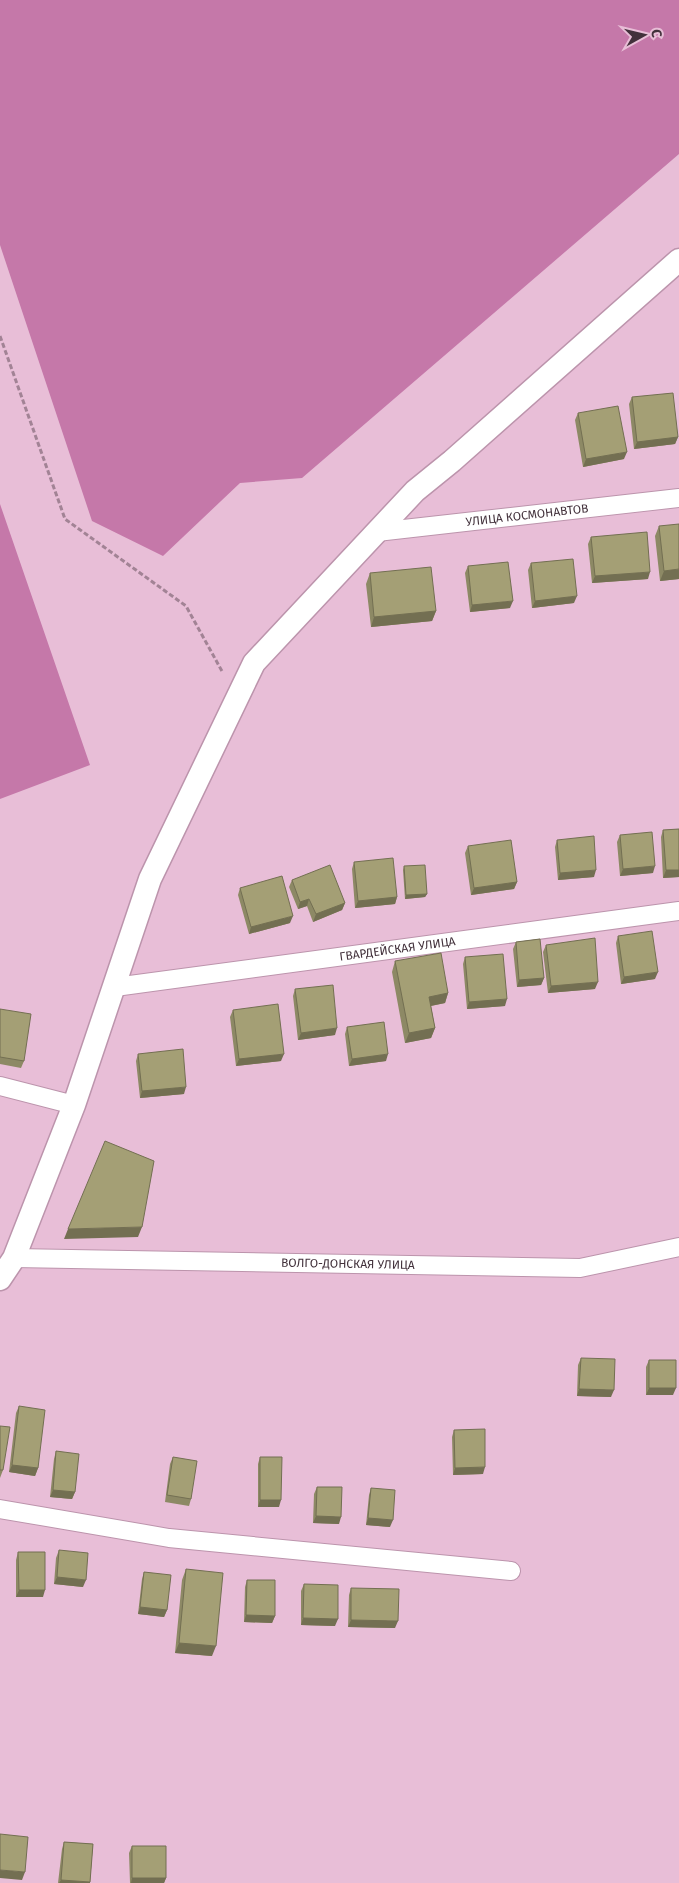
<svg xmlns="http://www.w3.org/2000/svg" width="679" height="1883" viewBox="0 0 679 1883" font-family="'Fira Sans',sans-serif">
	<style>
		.forest { fill: #c578a9 }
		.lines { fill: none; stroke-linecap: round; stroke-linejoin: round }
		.minor-casing { stroke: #bc94ac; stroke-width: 20 }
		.tertiary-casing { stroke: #bc94ac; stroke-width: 25 }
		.path { stroke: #a28395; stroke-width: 3; stroke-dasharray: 5 2.5; stroke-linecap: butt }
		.minor { stroke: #fff; stroke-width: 18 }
		.tertiary { stroke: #fff; stroke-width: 22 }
		.wall { fill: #8d8965 }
		.shaded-wall { fill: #736f52 }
		.building { fill: #a49f75; stroke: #736f52 }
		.labels { text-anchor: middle; stroke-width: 4; stroke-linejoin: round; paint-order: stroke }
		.street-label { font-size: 12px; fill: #42313b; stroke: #e8bed7 }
	</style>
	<rect width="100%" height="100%" fill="#e8bed7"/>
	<path class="forest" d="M0 0H679V154L302 478 240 483 163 556 92 521 0 245Z
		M0 504 90 765 0 799Z"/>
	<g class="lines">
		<defs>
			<g id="minor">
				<path id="s1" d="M377 532 679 498"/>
				<path id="s2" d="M115 987 679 911"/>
				<path d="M0 1086 74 1105"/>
				<path id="s3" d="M14 1258 580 1268 679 1247"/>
				<path d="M0 1509 169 1538 511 1571"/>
			</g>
			<path id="tertiary" d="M0 1279 14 1258 74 1105 150 879 254 663 415 491 452 461 679 260"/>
		</defs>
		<use href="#minor" class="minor-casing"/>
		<use href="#tertiary" class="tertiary-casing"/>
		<path class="path" d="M0 336 65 519 186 606 223 673"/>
		<use href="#minor" class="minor"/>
		<use href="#tertiary" class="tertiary"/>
	</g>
	<path class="wall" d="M632 397 678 437 675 444 634 449 629 404Z
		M578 413 624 459 583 467 575 420Z
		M659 526 679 579 660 581 655 536Z
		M591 537 648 579 592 583 588 544Z
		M531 563 574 603 532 608 528 570Z
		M468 566 510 608 470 612 465 573Z
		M370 573 436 611 432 621 371 627 366 584Z
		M679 829V877L663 878 661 837 663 830Z
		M620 835 653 873 620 876 617 842Z
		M557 840 594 877 558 880 555 847Z
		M468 846 517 882 514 889 471 895 465 853Z
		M354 862 397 897 395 904 355 908 352 869Z
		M404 866 427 894 425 897 405 899 403 870Z
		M292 880 345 903 342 910 313 922 307 906 298 909 289 887Z
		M240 888 290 923 249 934 238 895Z
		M618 936 655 979 621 984 616 943Z
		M516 942 544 978 541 985 517 987 513 949Z
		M546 945 595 989 548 993 543 952Z
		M465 957 505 1006 467 1009 463 964Z
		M395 961 448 993 445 1003 431 1006 435 1028 431 1038 405 1043 392 972Z
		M295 989 335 1035 298 1040 293 996Z
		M0 1009 24 1061 21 1068 0 1064Z
		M233 1010 281 1061 236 1066 230 1017Z
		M347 1027 386 1061 349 1066 345 1034Z
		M138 1054 184 1094 140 1098 136 1061Z
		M581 1358 611 1397 577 1396 578 1365Z
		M649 1360 673 1395H646V1367Z
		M19 1406 38 1468 35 1476 9 1472 16 1413Z
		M0 1426 3 1470 0 1478Z
		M454 1430 483 1474 453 1475 452 1437Z
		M56 1451 75 1492 72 1499 50 1497 54 1459Z
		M173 1457 191 1499 189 1506 165 1502 170 1464Z
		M260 1457 279 1507H258V1464Z
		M317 1487 339 1524 313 1523 314 1494Z
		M371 1488 390 1527 366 1525 369 1495Z
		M59 1550 83 1587 54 1584 56 1558Z
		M18 1552 43 1597H16V1560Z
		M186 1569 212 1656 175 1653 182 1580Z
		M144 1572 167 1610 164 1617 138 1614 142 1579Z
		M247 1580 275 1616 272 1623 244 1622 245 1587Z
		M304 1584 335 1626 301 1625V1591Z
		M351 1588 395 1628 348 1627 349 1595Z
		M64 1842 93 1844 90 1883H58L62 1849Z
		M132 1846 166 1878 164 1883H130L129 1853Z"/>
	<path class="shaded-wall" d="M678 437 675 444 634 449 637 442Z
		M627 452 624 459 583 467 586 459Z
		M679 569V579L660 581 664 571Z
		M650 572 648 579 592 583 595 576Z
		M577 596 574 603 532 608 535 601Z
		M513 601 510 608 470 612 472 605Z
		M436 611 432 621 371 627 374 617Z
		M655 866 653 873 620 876 623 869Z
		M596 870 594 877 558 880 560 873Z
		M666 870H679V877L663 878Z
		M517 882 514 889 471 895 474 888Z
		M427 894 425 897 405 899 406 895Z
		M397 897 395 904 355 908 358 901Z
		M309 899 307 906 298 909 300 902Z
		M345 903 342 910 313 922 316 914Z
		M293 916 290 923 249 934 251 927Z
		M658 972 655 979 621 984 624 977Z
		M544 978 541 985 517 987 519 980Z
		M598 982 595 989 548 993 551 986Z
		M448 993 445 1003 425 1007 429 997Z
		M507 999 505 1006 467 1009 469 1002Z
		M337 1028 335 1035 298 1040 301 1033Z
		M435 1028 431 1038 405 1043 409 1033Z
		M284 1054 281 1061 236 1066 239 1059Z
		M388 1054 386 1061 349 1066 352 1059Z
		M186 1087 184 1094 140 1098 142 1091Z
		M142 1227 138 1237 64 1239 68 1229Z
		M649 1388H676L673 1395H646Z
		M579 1389 614 1390 611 1397 577 1396Z
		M12 1465 38 1468 35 1476 9 1472Z
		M485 1467 483 1474 453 1475 455 1468Z
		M53 1490 75 1492 72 1499 50 1497Z
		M260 1500H281L279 1507H258Z
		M316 1516 341 1517 339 1524 313 1523Z
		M368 1518 393 1520 390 1527 366 1525Z
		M57 1577 86 1580 83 1587 54 1584Z
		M19 1590H45L43 1597H16Z
		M140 1607 167 1610 164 1617 138 1614Z
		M246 1615 275 1616 272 1623 244 1622Z
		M303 1618 338 1619 335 1626 301 1625Z
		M351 1620 398 1621 395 1628 348 1627Z
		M179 1643 216 1646 212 1656 175 1653Z
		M0 1870 25 1872 22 1880 0 1878Z
		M132 1878H166L164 1883H131Z
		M61 1880 90 1882V1883H59Z"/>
	<path class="building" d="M673 393 678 437 637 442 632 397Z
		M618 406 627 452 586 459 578 413Z
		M679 524V569L664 571 659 526Z
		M647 532 650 572 595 576 591 537Z
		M573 559 577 596 535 601 531 563Z
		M508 562 513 601 472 605 468 566Z
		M431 567 436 611 374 617 370 573Z
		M679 829V870H666L663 830Z
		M652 832 655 866 623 869 620 835Z
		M594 836 596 870 560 873 557 840Z
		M511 840 517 882 474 888 468 846Z
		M393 858 397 897 358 901 354 862Z
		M330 865 345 903 316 914 309 899 300 902 292 880Z
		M425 865 427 894 406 895 404 866Z
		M282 876 293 916 251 927 240 888Z
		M652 931 658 972 624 977 618 936Z
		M595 938 598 982 551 986 546 945Z
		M540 939 544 978 519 980 516 942Z
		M441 953 448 993 429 997 435 1028 409 1033 395 961Z
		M503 954 507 999 469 1002 465 957Z
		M333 985 337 1028 301 1033 295 989Z
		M278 1004 284 1054 239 1059 233 1010Z
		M0 1009 31 1014 24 1061 0 1057Z
		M384 1022 388 1054 352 1059 347 1027Z
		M183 1049 186 1087 142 1091 138 1054Z
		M105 1141 154 1161 142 1227 68 1229Z
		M581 1358 615 1359 614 1390 579 1389Z
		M649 1360H676V1388H649Z
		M19 1406 45 1410 38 1468 12 1465Z
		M0 1426 10 1427 3 1470H0Z
		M485 1429V1467L455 1468 454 1430Z
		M56 1451 79 1454 75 1492 53 1490Z
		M173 1457 197 1461 191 1499 167 1495Z
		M260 1457H282L281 1500H260Z
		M317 1487H342L341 1517 316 1516Z
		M371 1488 395 1490 393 1520 368 1518Z
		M59 1550 88 1553 86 1580 57 1577Z
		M18 1552H45V1590H19Z
		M186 1569 223 1573 216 1646 179 1643Z
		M144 1572 171 1575 167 1610 140 1607Z
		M247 1580H275V1616L246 1615Z
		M304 1584 338 1585V1619L303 1618Z
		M351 1588 399 1589 398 1621 351 1620Z
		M0 1834 28 1837 25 1872 0 1870Z
		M64 1842 93 1844 90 1882 61 1880Z
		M132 1846H166V1878H132Z"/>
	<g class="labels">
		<g class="street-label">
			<text dy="4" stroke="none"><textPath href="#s1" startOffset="151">УЛИЦА КОСМОНАВТОВ</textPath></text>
			<text dy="4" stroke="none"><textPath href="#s2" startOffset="285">ГВАРДЕЙСКАЯ УЛИЦА</textPath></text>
			<text dy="4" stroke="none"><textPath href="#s3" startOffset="334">ВОЛГО-ДОНСКАЯ УЛИЦА</textPath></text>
		</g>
	</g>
	<g transform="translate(644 35) rotate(82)" stroke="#e8bed7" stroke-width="4" paint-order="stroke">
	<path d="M0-4L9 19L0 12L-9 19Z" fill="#42313b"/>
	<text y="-8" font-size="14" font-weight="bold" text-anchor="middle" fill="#42313b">С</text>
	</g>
</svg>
